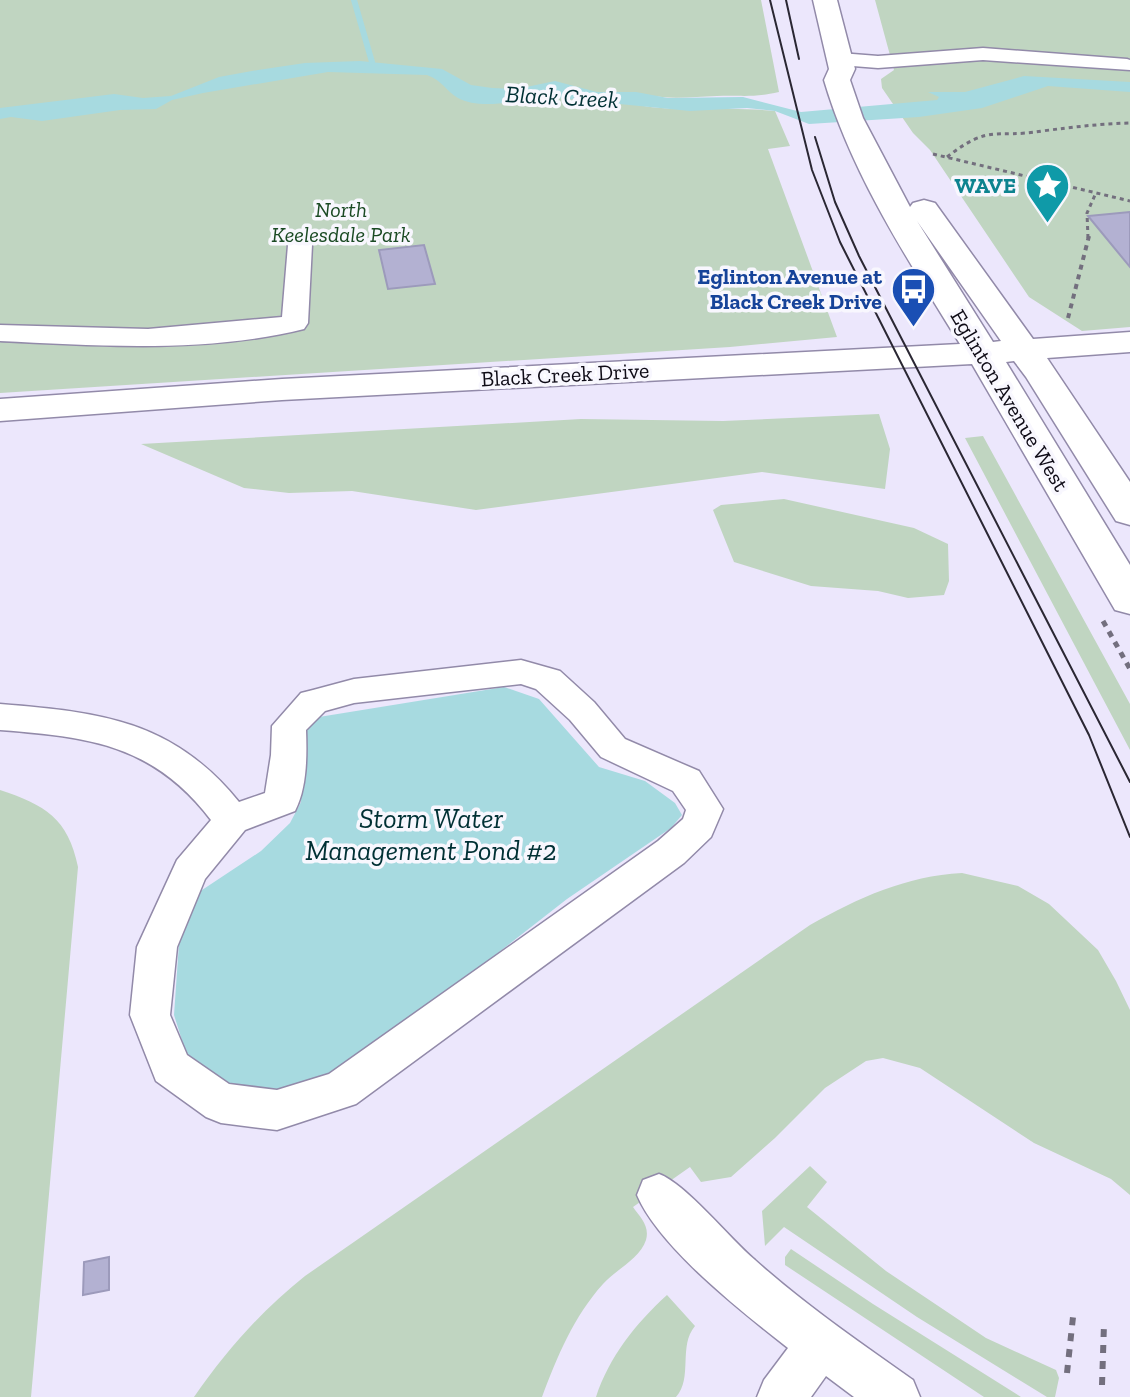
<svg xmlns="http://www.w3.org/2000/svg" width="1130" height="1397" viewBox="0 0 1130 1397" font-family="'Zilla Slab',serif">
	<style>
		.green { fill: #c0d5c1 }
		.water { fill: #a7dae0 }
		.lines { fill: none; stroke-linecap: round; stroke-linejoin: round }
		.stream { stroke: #a7dae0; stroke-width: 6 }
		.building { fill: #b3b1d2; stroke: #9c9abb; stroke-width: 2 }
		.minor-casing { stroke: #928aa9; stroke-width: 3 }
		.major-casing { stroke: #928aa9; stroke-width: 3 }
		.path-far3 { stroke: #736f7e; stroke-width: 3; stroke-dasharray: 4 4; stroke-linecap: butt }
		.path-far2 { stroke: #736f7e; stroke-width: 4; stroke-dasharray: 5 5; stroke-linecap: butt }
		.path-far1 { stroke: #736f7e; stroke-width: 5; stroke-dasharray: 6 6; stroke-linecap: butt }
		.path { stroke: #736f7e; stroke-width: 6; stroke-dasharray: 8 8; stroke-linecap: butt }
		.minor { fill: #fff; fill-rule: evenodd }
		.major { fill: #fff; fill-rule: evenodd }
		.tram { stroke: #2a2733; stroke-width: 2 }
		.labels { text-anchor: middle; stroke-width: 7; stroke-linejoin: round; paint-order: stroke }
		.far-culture-label { font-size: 22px; font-weight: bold; fill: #0d838f; stroke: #f8f7fe; text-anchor: end }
		.far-park-label { font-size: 22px; font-style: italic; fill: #1a4a23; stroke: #f8f7fe }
		.far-transit-label { font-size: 22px; font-weight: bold; fill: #164399; stroke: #f8f7fe; text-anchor: end }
		.far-street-label { font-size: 22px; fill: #0e0b16; stroke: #f8f7fe }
		.far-water-label { font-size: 24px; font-style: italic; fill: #003034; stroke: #f8f7fe }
		.water-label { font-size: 28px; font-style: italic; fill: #003034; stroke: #f8f7fe }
	</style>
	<rect width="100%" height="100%" fill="#ece7fc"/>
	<path class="green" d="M0 0H761L779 92C753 98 742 95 717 96 691 97 667 100 642 94L637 105C683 113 729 106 775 111L790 146 768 149 837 337 730 347 0 393Z
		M875 0H1130V327L1082 331 1029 297 930 150 913 133 882 88 881 79 894 70Z
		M879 414 890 449 885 489 762 472 476 510 352 491 289 493 244 488 141 444 581 419 723 421Z
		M983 436 1130 704V750L965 438Z
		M784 499 914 528 948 544 949 581 944 595 908 598 878 591 811 586 734 562 713 510 721 505Z
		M0 790C45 805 68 818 78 867L31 1397H0Z
		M962 873 1018 886 1049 904 1098 950 1116 981 1130 1010V1195L1111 1179 1034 1143 920 1068 883 1058 866 1061 825 1088 775 1138 731 1177 701 1182 690 1167 633 1207C640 1217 650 1226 646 1240 640 1259 615 1270 603 1284 574 1316 557 1357 542 1397H194C226 1351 261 1311 305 1276L810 925C858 898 906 876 962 873Z
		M810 1166 827 1182 807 1207 886 1271 986 1338 1056 1370 1059 1378 1055 1397H1047L917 1317 784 1227 765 1246 762 1211Z
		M791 1249 873 1304 1021 1397H984L785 1265V1257Z
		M667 1295 695 1326C678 1346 693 1378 676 1397H596C609 1357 636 1323 667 1295Z"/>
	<path class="water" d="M360 61 442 69 471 85 492 88 517 89 555 81 597 92H636L668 98 743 97 801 112 937 100 939 97 928 92H965L1024 76 1130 82V92L1048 86 982 108 919 117 809 124 775 111 747 108 690 111 549 97C526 99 481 111 458 98 446 91 442 80 427 75L328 72 203 93 172 100 156 109 120 110 42 121 11 117 0 119V108L114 94 143 98 171 96 219 77 258 70 305 63Z
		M504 687 539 699 599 767 645 781 675 803 682 815 671 828 567 899 368 1054 296 1098 222 1086 187 1056 174 1015 181 915 196 894 261 851 290 823 301 802 299 732 319 717Z"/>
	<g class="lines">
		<path class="stream" d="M354 0 372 62"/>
	</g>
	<path class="building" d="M1130 212V267L1088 216Z
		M424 245 435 284 388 289 379 250Z
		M109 1257V1290L83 1295 84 1262Z"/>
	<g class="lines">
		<defs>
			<path id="minor" d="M983 48 1127 59 1130 60V70L983 60 878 68 840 65 830 59 840 53 878 56Z
				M300 238 309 240 312 245 308 323 304 329C207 353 99 346 0 341V325L148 329 282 317 288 245 291 240Z
				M521 660 560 671 594 702 625 739 699 771 723 809 711 837 684 863 356 1104 277 1130 221 1123 206 1117 156 1081 130 1015 137 947 177 860 211 820C153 744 89 737 0 730V704C99 712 173 720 239 802L265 793 271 755 272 726 301 693 313 690 354 679ZM521 684 536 689 570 720 601 757 673 791 686 810 683 819 658 841 329 1074 277 1090 229 1084 187 1055 170 1015 177 947 205 879 245 830 295 811C307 788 307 756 306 730L325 711 354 703Z
				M659 1174C686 1184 729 1238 755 1260 804 1304 859 1342 913 1380L920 1397H854L826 1376 811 1397H757L764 1380 788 1348C742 1312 659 1247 637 1195L643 1180Z"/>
			<path id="major" d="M813 0H837L855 69 850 80 863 118 910 207 913 203 924 200 935 203 1033 339 1130 332V352L1047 358 1130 482V525L1116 521 1026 377 1014 361 1006 362 1130 565V614L1115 610 972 364 282 400 0 421V399L282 379 960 344C908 260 852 175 824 80L829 69ZM917 221 1001 341 993 342Z"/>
		</defs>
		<use href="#minor" class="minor-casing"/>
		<use href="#major" class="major-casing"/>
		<path class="path-far3" d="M933 154 1130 201
			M947 157C991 123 994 139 1042 131 1074 127 1097 124 1130 123
			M1088 238 1087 213 1095 195"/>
		<path class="path-far2" d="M1068 318 1089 236"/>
		<path class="path-far1" d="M1103 621 1130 669"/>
		<path class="path" d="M1067 1373 1073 1317
			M1102 1385 1104 1324"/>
		<use href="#minor" class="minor"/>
		<use href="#major" class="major"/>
		<path class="tram" d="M770 0 812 170 840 242 1089 735 1130 837
			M786 0 799 59
			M815 137 835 202 859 256 1130 782"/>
	</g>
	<defs>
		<symbol id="sight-pin" viewBox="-11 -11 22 30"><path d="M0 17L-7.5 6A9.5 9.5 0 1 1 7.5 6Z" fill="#0f9aa8" stroke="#f8f7fe"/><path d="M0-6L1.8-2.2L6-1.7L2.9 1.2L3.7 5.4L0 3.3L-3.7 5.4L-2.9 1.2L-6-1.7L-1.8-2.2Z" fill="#fff"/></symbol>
		<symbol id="bus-pin" viewBox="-11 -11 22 30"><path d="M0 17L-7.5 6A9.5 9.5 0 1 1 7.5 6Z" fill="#1a4fb4" stroke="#f8f7fe"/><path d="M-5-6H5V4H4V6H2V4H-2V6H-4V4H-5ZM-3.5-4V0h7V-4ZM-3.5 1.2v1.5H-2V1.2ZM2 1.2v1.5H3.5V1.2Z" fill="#fff"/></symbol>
	</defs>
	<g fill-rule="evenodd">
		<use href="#sight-pin" x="1022" y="160" width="51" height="69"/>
		<use href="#bus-pin" x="888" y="264" width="51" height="69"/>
	</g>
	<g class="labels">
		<g class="far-culture-label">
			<text x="1016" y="193">WAVE</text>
		</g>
		<g class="far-park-label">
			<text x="341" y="217">North<tspan x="341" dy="25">Keelesdale Park</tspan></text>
		</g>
		<g class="far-transit-label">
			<text x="882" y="284">Eglinton Avenue at<tspan x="882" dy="25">Black Creek Drive</tspan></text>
		</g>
		<g class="far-street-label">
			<text transform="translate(565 374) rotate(-3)" y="8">Black Creek Drive</text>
			<text transform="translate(1010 400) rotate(59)" y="8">Eglinton Avenue West</text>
		</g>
		<g class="far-water-label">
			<text transform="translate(562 97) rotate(3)" y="8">Black Creek</text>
		</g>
		<g class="water-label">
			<text x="431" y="828">Storm Water<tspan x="431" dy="32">Management Pond #2</tspan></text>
		</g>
	</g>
</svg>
